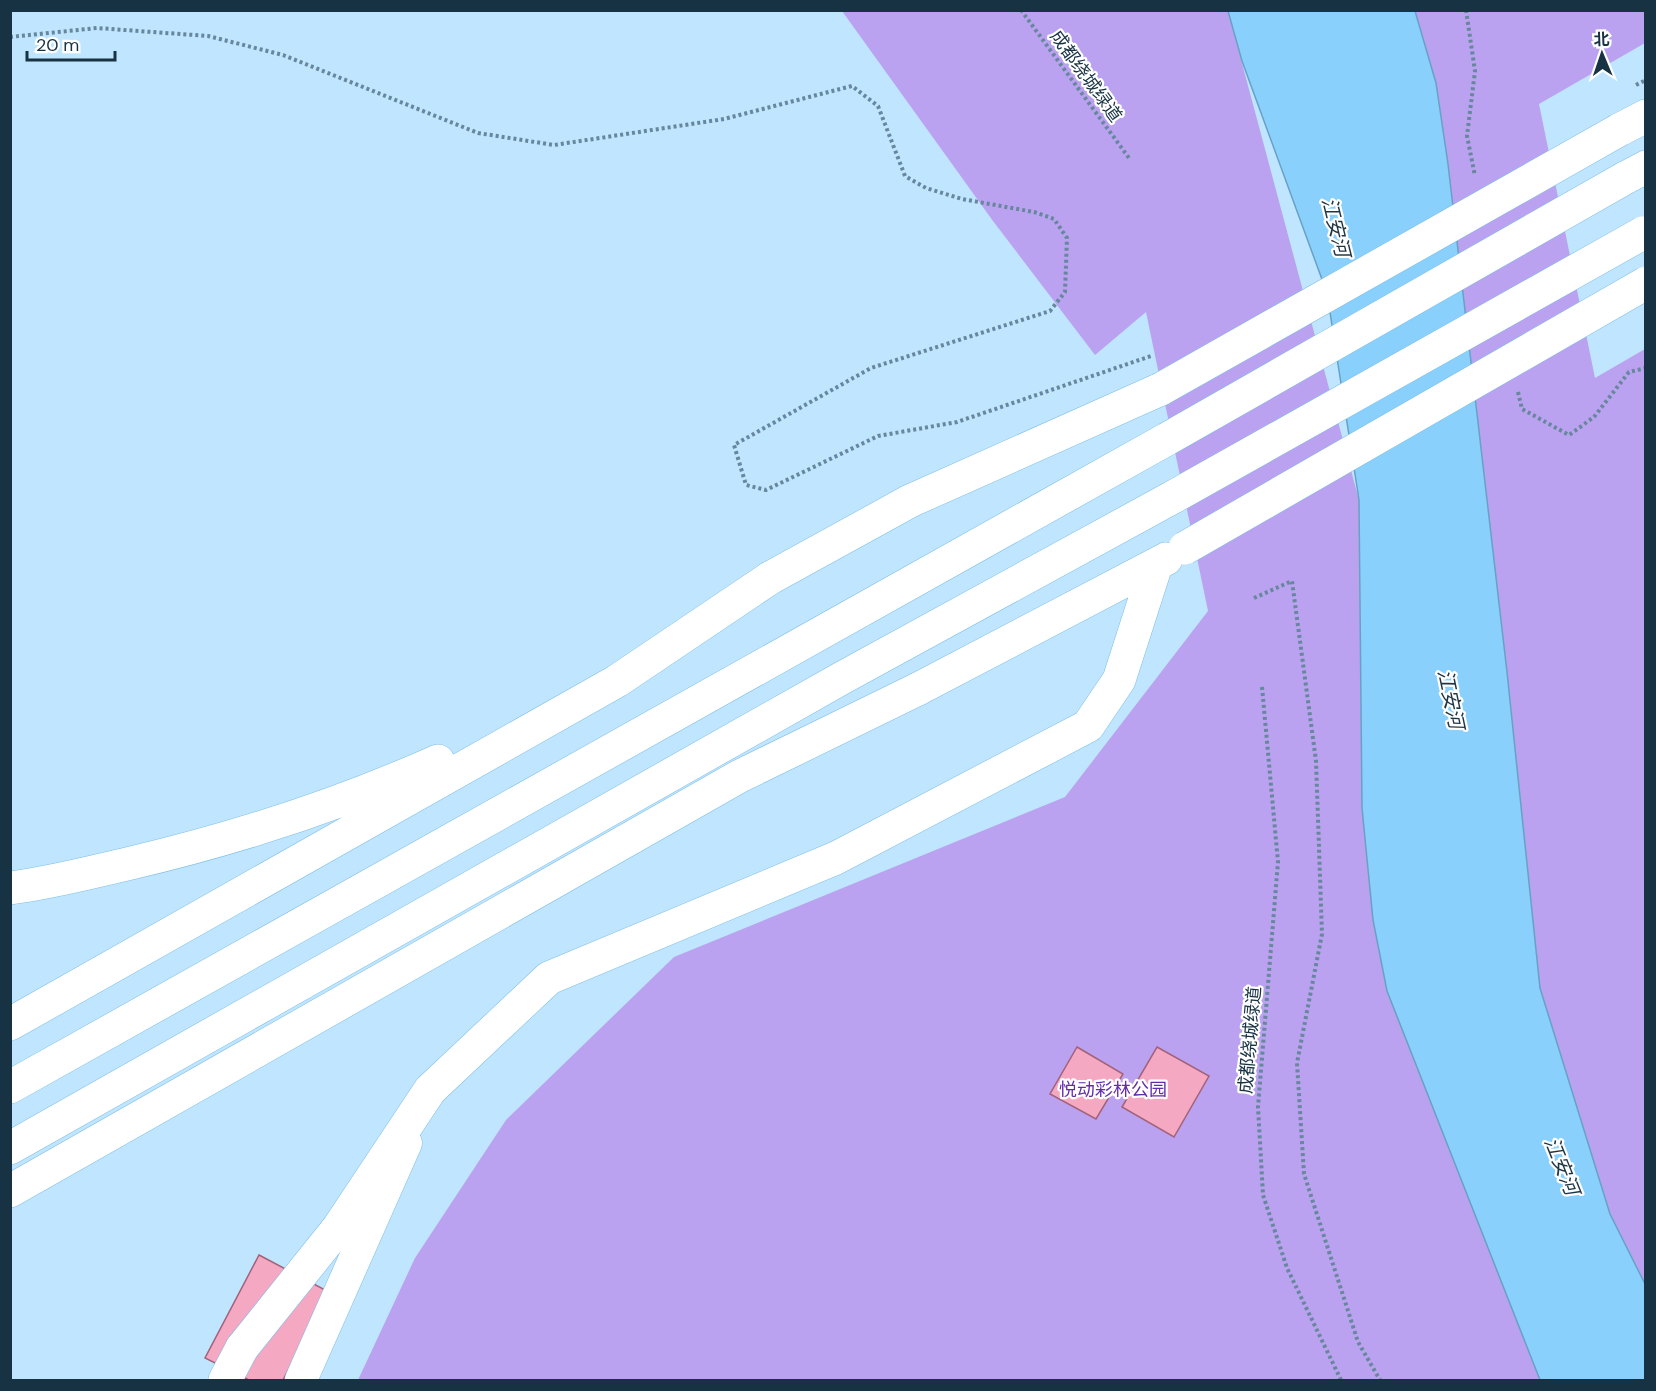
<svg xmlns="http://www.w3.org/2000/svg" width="1656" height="1391" viewBox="0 0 1656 1391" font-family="'DM Sans','Noto Sans SC',sans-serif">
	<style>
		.green { fill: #baa2f1 }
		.water { fill: #89d0fd; stroke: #67a1c5; stroke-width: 1.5 }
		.building { fill: #f4a8c2; stroke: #a36279; stroke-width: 1.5 }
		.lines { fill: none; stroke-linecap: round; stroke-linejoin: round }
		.street-casing { stroke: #7ebfe9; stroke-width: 33 }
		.primary-casing { stroke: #7ebfe9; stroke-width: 34 }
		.highway-casing { stroke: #7ebfe9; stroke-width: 34 }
		.path { stroke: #67879c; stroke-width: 4; stroke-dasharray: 3 3; stroke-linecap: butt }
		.street { stroke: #fff; stroke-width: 32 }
		.primary { stroke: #fff; stroke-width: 33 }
		.highway { stroke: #fff; stroke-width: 33 }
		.primary-bridge-casing { stroke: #7ebfe9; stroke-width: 34; stroke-linecap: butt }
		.primary-bridge { stroke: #fff; stroke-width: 33 }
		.labels { text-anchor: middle; stroke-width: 4.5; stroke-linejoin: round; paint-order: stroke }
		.street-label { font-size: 18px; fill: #173243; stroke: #fff }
		.park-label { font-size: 18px; fill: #622cab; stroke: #fff }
		.water-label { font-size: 20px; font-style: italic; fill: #1e3543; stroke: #fff }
	</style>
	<rect width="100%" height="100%" fill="#bfe5ff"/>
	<path class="green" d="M842 11H1228L1359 500 1362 808 1373 920 1387 991 1540 1380H358L415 1258 506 1120 674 957 1065 797 1208 611 1146 312 1095 355 993 221Z
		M1415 11H1645V43L1539 104 1595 378 1645 349V1284L1610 1214 1540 988 1507 672 1448 164 1436 83Z"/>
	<path class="water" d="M1228 11H1415L1436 83 1448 164 1507 672 1540 988 1610 1214 1645 1284V1380H1540L1387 991 1373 920 1362 808 1359 500 1327 293 1242 61Z"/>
	<path class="building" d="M1077 1047 1123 1074 1096 1119 1050 1094Z
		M1157 1047 1209 1076 1174 1137 1122 1107Z
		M259 1255 329 1292 283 1380H249L205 1358Z"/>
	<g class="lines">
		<defs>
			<path id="street" d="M301 1380 406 1143"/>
			<path id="primary" d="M1619 130 1646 116
				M1625 178 1646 167
				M770 578 910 501 1161 389
				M918 689 1166 559
				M10 1087 1167 439
				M10 1148 842 678 1175 496
				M242 1348 339 1227 430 1090 549 978 836 858 1088 726 1119 680 1156 565"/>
			<path id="highway" d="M10 888C50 883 88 873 127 864 234 839 337 806 438 761
				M10 1024 617 681 770 578
				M10 1191 740 776 918 689
				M225 1380 242 1348"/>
		</defs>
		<use href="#street" class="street-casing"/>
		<use href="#primary" class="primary-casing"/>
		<use href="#highway" class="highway-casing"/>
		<path class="path" d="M1021 10 1129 158
			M1466 10 1475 71 1467 136 1475 176
			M10 37 97 28 208 36 283 55 478 133 554 145 724 119 852 86 878 106 905 176 926 188 962 199 1034 212 1054 219 1067 238 1065 292 1050 311 871 368 734 445 746 485 766 490 878 436 957 422 1151 356
			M1636 85 1646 80
			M1518 392 1522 409 1569 435 1594 417 1629 372 1646 368
			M1254 598 1292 581 1316 761 1322 934 1297 1063 1304 1174 1358 1342 1380 1380
			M1262 687 1278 862 1258 1107 1263 1195 1287 1268 1341 1380"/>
		<use href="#street" class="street"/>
		<use href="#primary" class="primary"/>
		<use href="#highway" class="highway"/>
		<defs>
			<path id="primary-bridge" d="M1161 389 1619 130
				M1167 439 1625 178
				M1175 496 1643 233
				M1185 548 1646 283"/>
		</defs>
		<use href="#primary-bridge" class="primary-bridge-casing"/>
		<use href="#primary-bridge" class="primary-bridge"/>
	</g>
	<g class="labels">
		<g class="street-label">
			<text transform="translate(1086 76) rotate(54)" y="6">成都绕城绿道</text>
			<text transform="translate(1250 1040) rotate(-85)" y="6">成都绕城绿道</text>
		</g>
		<g class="park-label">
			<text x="1113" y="1096">悦动彩林公园</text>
		</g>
		<g class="water-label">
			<text transform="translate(1336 227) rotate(76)" y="7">江安河</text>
			<text transform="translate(1451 699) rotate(78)" y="7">江安河</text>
			<text transform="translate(1562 1166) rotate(68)" y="7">江安河</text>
		</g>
	</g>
	<rect width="1656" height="1391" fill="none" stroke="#173243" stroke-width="24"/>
	<g transform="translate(1602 54) rotate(358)" stroke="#ffffff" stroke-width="4.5" paint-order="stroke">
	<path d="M0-4.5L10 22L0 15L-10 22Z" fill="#173243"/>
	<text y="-9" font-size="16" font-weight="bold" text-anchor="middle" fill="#173243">北</text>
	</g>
	<path d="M27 51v9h88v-9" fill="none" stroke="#173243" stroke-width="3"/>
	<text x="36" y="51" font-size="18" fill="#173243" stroke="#ffffff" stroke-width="4.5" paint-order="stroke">20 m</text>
</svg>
